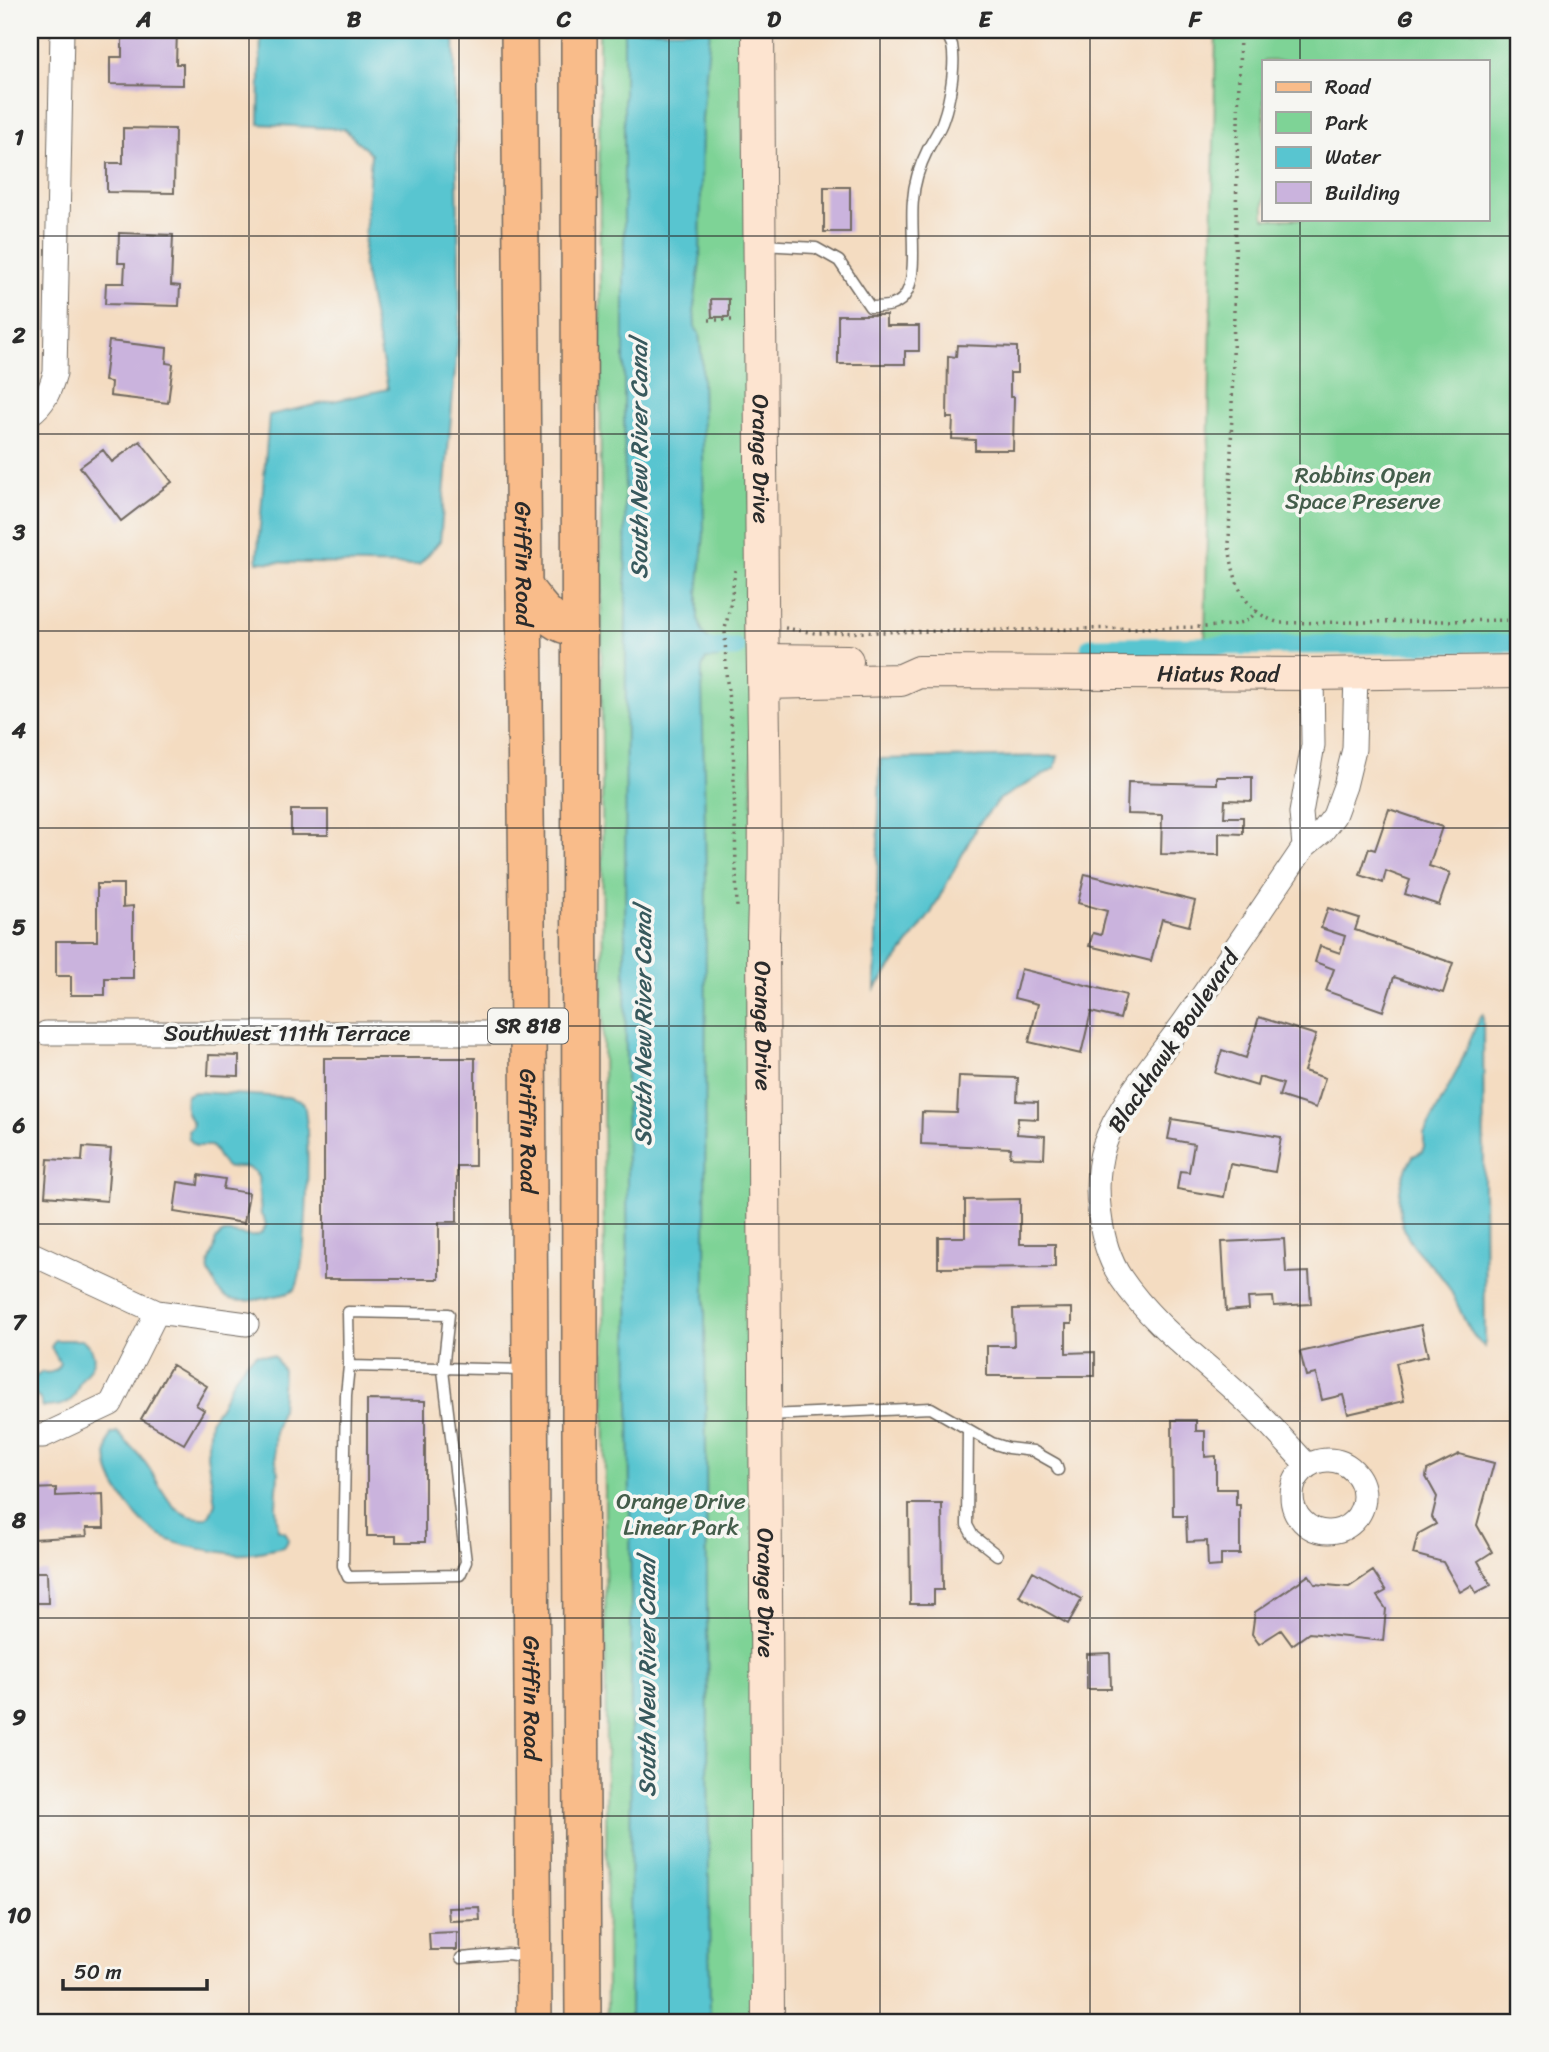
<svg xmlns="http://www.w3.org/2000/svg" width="1549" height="2052" viewBox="0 0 1549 2052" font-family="Sriracha,sans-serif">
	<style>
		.green { fill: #7ed396; stroke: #547f60; stroke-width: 2; fill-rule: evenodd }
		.water { fill: #58c5d0; stroke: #42787e; stroke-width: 2 }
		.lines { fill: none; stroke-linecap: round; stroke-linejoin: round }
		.canal { stroke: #58c5d0; stroke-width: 19 }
		.building { fill: #cab3dd }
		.lane-casing { stroke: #716960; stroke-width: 13 }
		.street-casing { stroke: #716960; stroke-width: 25 }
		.secondary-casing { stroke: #716960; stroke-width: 34 }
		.primary-casing { stroke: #716960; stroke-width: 38 }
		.path { stroke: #716960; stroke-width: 3.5; stroke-dasharray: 2 5; stroke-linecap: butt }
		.lane { stroke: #fff; stroke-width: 10 }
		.street { stroke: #fff; stroke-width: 23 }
		.secondary { stroke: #fde4d0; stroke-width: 32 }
		.primary { stroke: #f9bc8a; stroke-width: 35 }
		.grid { fill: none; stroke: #2b2b2b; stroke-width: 2; stroke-opacity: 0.55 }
		.labels { text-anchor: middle; stroke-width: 7; stroke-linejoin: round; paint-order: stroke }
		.shield { fill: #f6f6f2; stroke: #686867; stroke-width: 2 }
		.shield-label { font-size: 21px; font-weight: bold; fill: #2b2b2b }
		.street-label { font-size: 23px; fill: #2b2b2b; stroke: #f6f6f2 }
		.park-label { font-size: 23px; fill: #445d4b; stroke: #f6f6f2 }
		.water-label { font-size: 24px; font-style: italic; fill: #38595d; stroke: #f6f6f2 }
		.neatline { fill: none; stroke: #2b2b2b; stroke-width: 2.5 }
		.grid-label { font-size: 23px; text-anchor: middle; font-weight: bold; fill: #2b2b2b }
	</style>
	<rect width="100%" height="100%" fill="#f6f6f2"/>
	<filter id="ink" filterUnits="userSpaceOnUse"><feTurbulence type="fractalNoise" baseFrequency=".0143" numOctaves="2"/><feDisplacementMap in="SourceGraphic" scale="14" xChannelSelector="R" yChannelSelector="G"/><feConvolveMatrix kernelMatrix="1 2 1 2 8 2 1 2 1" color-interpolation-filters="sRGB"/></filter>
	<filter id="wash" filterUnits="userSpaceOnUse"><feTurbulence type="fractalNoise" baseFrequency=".00686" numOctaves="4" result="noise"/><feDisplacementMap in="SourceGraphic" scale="28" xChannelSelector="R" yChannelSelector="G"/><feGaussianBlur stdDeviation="1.57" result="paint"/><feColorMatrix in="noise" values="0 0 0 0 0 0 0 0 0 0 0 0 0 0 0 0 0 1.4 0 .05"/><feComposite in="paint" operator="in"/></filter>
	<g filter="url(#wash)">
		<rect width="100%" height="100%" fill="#f4dcc1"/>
		<path class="green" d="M599 30H749L758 2022H607Z
			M1216 30H1519V642L1205 646ZM1264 61H1488V219H1264Z"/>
		<path class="water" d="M261 30H454L460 315 440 541 419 565 257 562 269 415 388 389 363 264 371 154 344 129 259 124Z
			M624 30H710L702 119 700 263 694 306 695 327 699 333 702 361 704 534 698 593V618L703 634 710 641 720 640 719 658 706 659 702 668V679L706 878 705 1307 710 2022H630L631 1617 625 966 626 600 624 408Z
			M1058 756 1055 768 1000 799 978 825 931 913 875 989 880 759Z
			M1483 1014 1485 1347C1466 1333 1461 1308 1449 1288 1440 1270 1421 1259 1411 1242 1393 1215 1397 1182 1413 1156L1422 1152 1424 1146V1134L1459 1067 1479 1018Z
			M194 1092 288 1097 303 1102C312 1120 307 1274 295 1289 290 1294 281 1295 275 1296 259 1300 230 1307 219 1291 218 1291 214 1282 214 1281 213 1280 209 1273 209 1272 206 1260 217 1252 215 1241 218 1237 219 1235 224 1233 236 1230 254 1243 263 1231 268 1225 265 1220 261 1215L258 1177C251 1164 240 1167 228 1168 218 1162 219 1154 211 1146H196L189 1139 188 1130 191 1128 193 1124C187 1114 183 1106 187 1095Z
			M55 1340H83C103 1358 91 1365 80 1382 77 1388 76 1396 70 1401 63 1406 51 1407 43 1407L41 1400 35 1395 30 1394V1381L42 1372C51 1374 56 1372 60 1363L51 1347Z
			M257 1354 274 1356 283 1370 281 1410 275 1430 274 1448 278 1473 276 1507 278 1530 285 1532C289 1538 289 1541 284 1547 274 1549 263 1552 252 1553 240 1556 227 1553 215 1551 168 1545 148 1535 121 1495 108 1476 103 1456 111 1434L117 1432 121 1436C128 1444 137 1452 144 1461 163 1485 168 1520 206 1518L210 1514 215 1503 207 1455 210 1421 221 1405 234 1378 246 1362Z"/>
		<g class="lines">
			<path class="canal" d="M1090 647 1519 643
				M694 649 736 648"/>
		</g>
		<g id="blocks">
			<path class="building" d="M122 30H177L176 64H183V85L110 84V57H122Z
				M123 128 175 129 174 193 107 192V163H123Z
				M824 187H850V232H824Z
				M119 233 173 235 171 285 180 286 179 306 105 304 106 283H124L125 263H118Z
				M711 299H729V317H712Z
				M838 315H886V326H919V351H905V364H838Z
				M109 341 167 348 166 363 173 364 168 403 110 396 111 382 104 381Z
				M957 345 1017 347V373H1010V397H1014L1013 450H975V440L952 439 953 418H947L948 356 956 357Z
				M140 441 172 482 121 521 80 467 103 450 112 462Z
				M1217 777H1252V801L1225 800 1224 817H1243V834L1219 833V855L1161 854 1162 815 1127 814 1128 782 1217 784Z
				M1389 809 1442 827 1429 866 1450 873 1439 905 1405 894 1410 880 1386 871 1383 883 1360 875 1369 848 1375 850Z
				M291 810H328V835H291Z
				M1085 874 1195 901 1189 926 1162 919 1151 961 1089 946 1093 933 1101 935 1107 911 1078 903Z
				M97 884H123V907L133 906V978H105V995H71V976H56V941H97Z
				M1328 908 1359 918 1355 930 1453 963 1443 993 1394 977 1383 1011 1326 991 1334 969 1315 962 1320 946 1340 953 1345 936 1321 928Z
				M1021 969 1126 995 1120 1019 1091 1012 1081 1054 1029 1042 1038 1004 1014 998Z
				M1259 1017 1316 1035 1304 1071 1325 1078 1316 1108 1279 1096 1283 1084 1259 1077 1257 1086 1215 1073 1222 1050 1246 1058Z
				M209 1055 239 1056V1076L208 1075Z
				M324 1058H475V1166H457V1222H439V1279H324Z
				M959 1076 1018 1078 1017 1101 1038 1102V1119L1018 1118 1017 1134 1045 1136 1044 1158 1010 1157 1011 1148 921 1144 922 1112 957 1113Z
				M1172 1119 1281 1137 1275 1172 1230 1164 1224 1197 1177 1189 1180 1171 1189 1172 1194 1144 1168 1139Z
				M83 1147 111 1149 107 1201 45 1196 48 1159 82 1161Z
				M199 1175 225 1179 223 1189 249 1193 244 1223 174 1212 178 1182 198 1185Z
				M1020 1199V1244H1055V1267L938 1268V1237H965V1200Z
				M1284 1239 1286 1273 1309 1272 1311 1304 1274 1306 1273 1297 1248 1298 1249 1309 1226 1311 1222 1242Z
				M1072 1308V1324H1066V1353L1095 1352V1376H987V1346H1014L1013 1309Z
				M1421 1325 1428 1356 1396 1363 1404 1401 1348 1414 1343 1395 1322 1400 1316 1374 1306 1376 1300 1352Z
				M172 1365 207 1386 196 1405 204 1410 184 1444 141 1419Z
				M367 1400 425 1401V1542H396V1536H367Z
				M1172 1420H1196V1431H1205V1457L1216 1456V1489H1236V1505H1240V1554H1221V1566L1208 1567 1207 1541 1187 1542 1186 1516H1173Z
				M1459 1454 1494 1463 1477 1525 1492 1552 1478 1561 1491 1585 1476 1593 1472 1585 1460 1592 1443 1562 1413 1554 1418 1534 1436 1524 1432 1517 1437 1497 1426 1477 1427 1470Z
				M56 1488V1496L103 1494 104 1528H86L87 1536 32 1539 30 1489Z
				M909 1504H942L943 1590H934V1604H910Z
				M1033 1571 1082 1599 1068 1624 1019 1596Z
				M1373 1571 1386 1591 1377 1596 1386 1609 1383 1641 1309 1633 1292 1645 1281 1630 1259 1644 1252 1634 1255 1612 1309 1575 1315 1584 1349 1587Z
				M30 1572H47L48 1603H30Z
				M1110 1653 1111 1689H1087V1654Z
				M479 1907 480 1920 449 1921 448 1908Z
				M457 1932V1950H430L429 1933Z"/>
		</g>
	</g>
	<g filter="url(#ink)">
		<use href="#blocks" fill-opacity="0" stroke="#716960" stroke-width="2"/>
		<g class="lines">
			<defs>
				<path id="lane" d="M762 245 816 248 839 261 870 307C885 307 900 307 907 292 918 271 910 225 913 200 914 182 920 165 928 149 933 139 940 130 943 120 950 101 956 64 952 45 950 40 947 34 945 30
					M349 1366 348 1312 449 1314 443 1370 466 1562 460 1575 348 1577 343 1566 346 1395 349 1366 527 1370
					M768 1415 931 1408 992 1443 1008 1448 1033 1451 1056 1464 1058 1470
					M968 1430 967 1525 973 1536 997 1555
					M461 1958 507 1954 531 1957"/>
				<path id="street" d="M30 414C45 404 50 390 55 373L62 30
					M1304 847 1301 813 1313 745 1312 674
					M46 1033H528
					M30 1253 157 1312 247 1324
					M30 1436H43L111 1404 157 1312
					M1292 1496a36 36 0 1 1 72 0a36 36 0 1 1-72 0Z
					M1307 1465C1289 1446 1272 1426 1253 1408 1210 1365 1156 1330 1121 1278 1099 1245 1092 1184 1104 1146 1118 1103 1158 1058 1184 1022 1225 964 1264 906 1304 847L1322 832 1334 816 1345 786 1354 749 1356 673"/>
				<g id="secondary">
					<path id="s1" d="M758 30C759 219 761 408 762 597 763 710 767 823 763 936L768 2022"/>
					<path d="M764 660 847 661"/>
					<path id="s2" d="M765 683 901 680 919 672 1312 674 1519 671"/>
				</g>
				<g id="primary">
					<path id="s3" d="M519 30 528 1033 534 2022"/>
					<path d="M579 30 580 1438 583 2022"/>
					<path d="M524 587C542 608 549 626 579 628"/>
				</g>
			</defs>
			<use href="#lane" class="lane-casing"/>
			<use href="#street" class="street-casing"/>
			<use href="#secondary" class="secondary-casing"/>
			<use href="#primary" class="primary-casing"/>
			<path class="path" d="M1240 30 1229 546C1234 581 1242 612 1280 623L1519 620
				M709 320H735
				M735 570 731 602 725 629 726 672 733 740 737 911
				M785 628 815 633 1205 627 1231 625 1249 620 1257 610"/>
			<use href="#lane" class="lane"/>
			<use href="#street" class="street"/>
			<use href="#secondary" class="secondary"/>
			<use href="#primary" class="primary"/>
		</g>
	</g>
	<path class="grid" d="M249 30V2022M459 30V2022M669 30V2022M880 30V2022M1090 30V2022M1300 30V61M1300 219V2022M30 236H1519M30 434H1519M30 631H1519M30 828H1519M30 1026H1519M30 1224H1519M30 1421H1519M30 1618H1519M30 1816H1519"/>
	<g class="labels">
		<rect class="shield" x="488" y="1008.5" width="80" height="35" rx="5"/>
		<g class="shield-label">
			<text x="528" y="1033">SR 818</text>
		</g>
		<g class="street-label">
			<text dy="8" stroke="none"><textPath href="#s1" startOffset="429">Orange Drive</textPath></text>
			<text dy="8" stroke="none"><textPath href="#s3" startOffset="534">Griffin Road</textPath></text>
			<text dy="8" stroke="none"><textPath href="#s2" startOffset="455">Hiatus Road</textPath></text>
			<text dy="8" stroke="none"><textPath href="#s1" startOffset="996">Orange Drive</textPath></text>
			<text x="287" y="1041">Southwest 111th Terrace</text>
			<text transform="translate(1173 1041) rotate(-56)" y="8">Blackhawk Boulevard</text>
			<text dy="8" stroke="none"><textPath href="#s3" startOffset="1101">Griffin Road</textPath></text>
			<text dy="8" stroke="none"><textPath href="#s1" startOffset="1563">Orange Drive</textPath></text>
			<text dy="8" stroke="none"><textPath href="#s3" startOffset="1668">Griffin Road</textPath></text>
		</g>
		<g class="park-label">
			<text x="1363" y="483">Robbins Open<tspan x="1363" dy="26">Space Preserve</tspan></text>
			<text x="681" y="1509">Orange Drive<tspan x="681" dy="26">Linear Park</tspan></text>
		</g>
		<g class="water-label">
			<text transform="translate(639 459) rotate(-90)" y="8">South New River Canal</text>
			<text transform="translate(643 1026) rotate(-90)" y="8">South New River Canal</text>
			<text transform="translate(647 1677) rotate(-90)" y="8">South New River Canal</text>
		</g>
	</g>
	<rect width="1549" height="2052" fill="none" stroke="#f6f6f2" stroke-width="77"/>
	<rect x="1262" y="60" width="228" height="161" fill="#f6f6f2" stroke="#a5a5a2" stroke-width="2"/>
	<rect x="1276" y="82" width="35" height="10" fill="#f9bc8a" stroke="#a5a5a2" stroke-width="2"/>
	<text x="1325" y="94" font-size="21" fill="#2b2b2b">Road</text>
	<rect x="1276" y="112" width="35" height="21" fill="#7ed396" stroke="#a5a5a2" stroke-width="2"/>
	<text x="1325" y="130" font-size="21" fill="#2b2b2b">Park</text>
	<rect x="1276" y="147" width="35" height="21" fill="#58c5d0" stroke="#a5a5a2" stroke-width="2"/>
	<text x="1325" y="164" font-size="21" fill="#2b2b2b">Water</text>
	<rect x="1276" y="182" width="35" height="21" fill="#cab3dd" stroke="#a5a5a2" stroke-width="2"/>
	<text x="1325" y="200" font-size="21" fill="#2b2b2b">Building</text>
	<path d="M63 1979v10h144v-10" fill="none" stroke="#2b2b2b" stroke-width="3.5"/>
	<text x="74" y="1979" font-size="21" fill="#2b2b2b" stroke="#f6f6f2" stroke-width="5" paint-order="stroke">50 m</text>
	<rect x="38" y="38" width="1472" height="1976" class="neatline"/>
	<g class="grid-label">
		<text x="144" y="27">A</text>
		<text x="354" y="27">B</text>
		<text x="564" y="27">C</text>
		<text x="774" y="27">D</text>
		<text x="985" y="27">E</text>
		<text x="1195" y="27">F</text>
		<text x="1405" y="27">G</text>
		<text x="19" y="145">1</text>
		<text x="19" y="343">2</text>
		<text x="19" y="540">3</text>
		<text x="19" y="738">4</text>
		<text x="19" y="935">5</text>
		<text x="19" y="1133">6</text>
		<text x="19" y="1330">7</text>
		<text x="19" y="1528">8</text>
		<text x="19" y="1725">9</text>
		<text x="19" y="1923">10</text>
	</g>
</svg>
